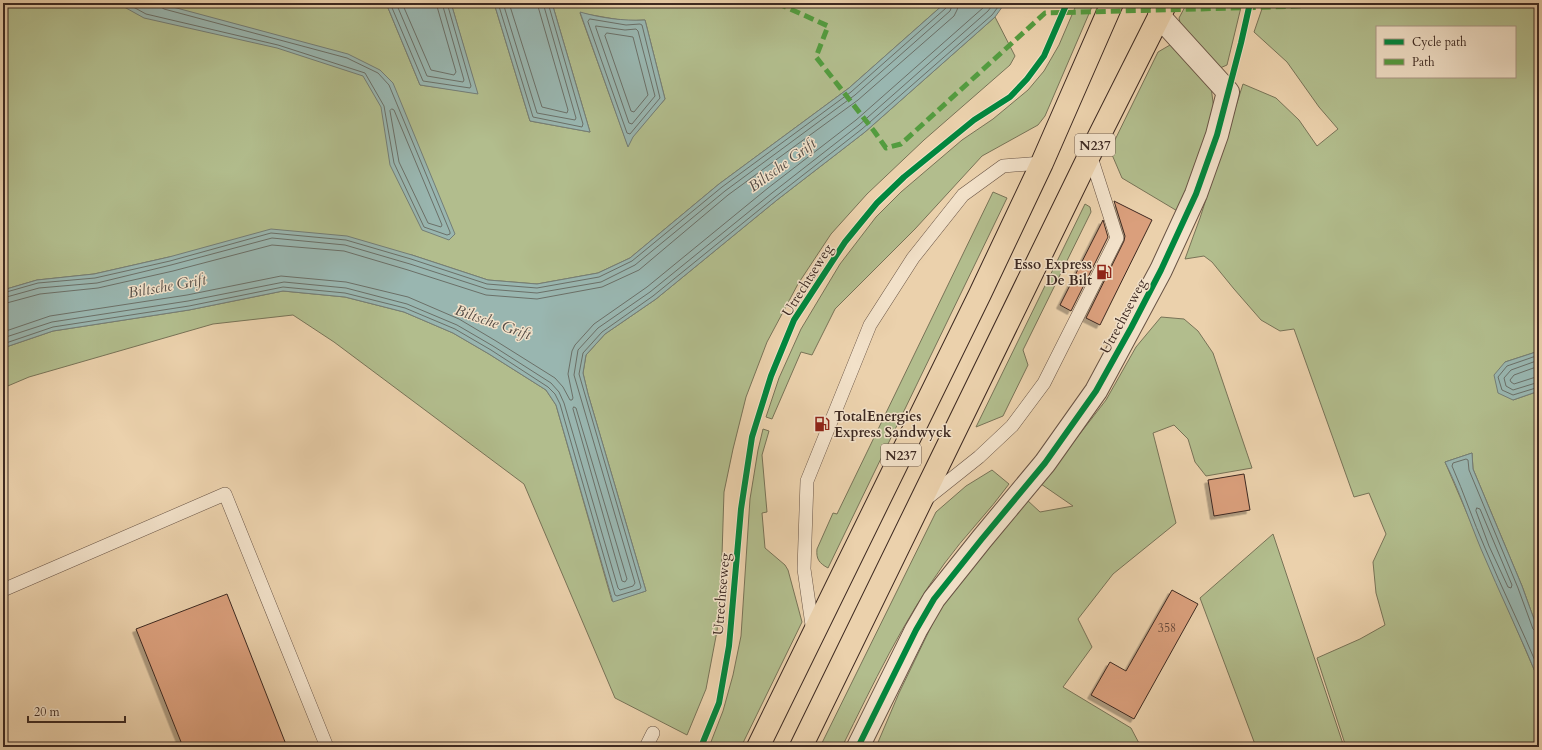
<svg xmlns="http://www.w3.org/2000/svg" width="1542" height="750" viewBox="0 0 1542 750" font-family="Cardo,serif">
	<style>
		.green { fill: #b2bd8d; stroke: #787357; fill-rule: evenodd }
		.water { fill: #99b6b0; stroke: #747e77 }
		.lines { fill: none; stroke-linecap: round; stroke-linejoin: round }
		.shore { stroke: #6b7068; stroke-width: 1 }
		.building { fill: #da9f7b; stroke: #3d2921; filter: url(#shadow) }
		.lane-casing { stroke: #685344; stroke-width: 14 }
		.street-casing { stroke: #685344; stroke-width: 24 }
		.primary-casing { stroke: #3d2921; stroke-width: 24 }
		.lane { stroke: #f2e1c9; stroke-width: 13 }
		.street { stroke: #f2e1c9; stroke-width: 22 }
		.primary { stroke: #ebd1ac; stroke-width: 22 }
		.quiet { stroke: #539c3f; stroke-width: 5; stroke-dasharray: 10 5; stroke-linecap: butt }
		.cycleway-casing { stroke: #f2e1c9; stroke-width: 8 }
		.cycleway { stroke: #00873e; stroke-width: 6 }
		.labels { text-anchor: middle; stroke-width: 3; stroke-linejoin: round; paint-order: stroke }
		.number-label { font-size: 12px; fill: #644638 }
		.shield { fill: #f2e1c9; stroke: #736053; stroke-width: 1 }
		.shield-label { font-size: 13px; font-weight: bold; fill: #3d2921 }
		.poi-label { font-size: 14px; font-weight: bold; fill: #3d2921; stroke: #f2e1c9; text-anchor: end }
		.street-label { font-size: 14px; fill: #3d2921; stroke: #f2e1c9 }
		.water-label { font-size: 15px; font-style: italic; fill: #544c45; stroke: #f2e1c9 }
	</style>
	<defs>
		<filter id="shadow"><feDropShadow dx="-3.5" dy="3.5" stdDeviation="0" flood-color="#0004"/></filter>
	</defs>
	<rect width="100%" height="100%" fill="#ebd1ac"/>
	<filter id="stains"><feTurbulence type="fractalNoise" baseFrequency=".005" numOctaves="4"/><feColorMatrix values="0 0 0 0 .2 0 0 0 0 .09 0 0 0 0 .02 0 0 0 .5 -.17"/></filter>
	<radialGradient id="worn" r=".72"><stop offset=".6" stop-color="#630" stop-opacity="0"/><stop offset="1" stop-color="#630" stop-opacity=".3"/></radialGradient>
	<path class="green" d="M3 3H386L420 85 477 93 451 3H494L530 121 590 132 552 3H945L849 88 719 184 630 258 598 273 537 284 488 280 412 255 169 257 94 274 37 280 3 290ZM580 13 626 21 645 20 665 99 632 137 628 146Z
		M1077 3H1092L1091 9 1045 116 1038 125 982 156 915 229 835 309 812 355 801 352 772 419 766 417 779 378 801 329 840 264 876 217 901 192 962 140 993 119 1028 90 1044 71 1059 45Z
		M1187 3H1242L1227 65 1220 68 1181 27 1179 18Z
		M1264 3H1539V351L1505 362 1513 400 1539 391V633L1522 586 1473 469 1472 453 1445 462 1539 681V747H1346L1317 658 1360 639 1385 625 1376 593 1373 562 1386 534 1369 493 1354 497 1294 329 1280 331 1261 320 1234 289 1212 262 1204 256 1185 259 1200 218 1243 84 1276 98 1299 120 1317 146 1338 129 1319 107 1287 62 1254 32ZM1377 27H1515V77H1377Z
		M995 17 1015 56 1010 65 924 140 867 194 831 234 798 284 767 342 746 397 733 449 724 492 721 587 717 631 706 689 687 735 615 698 524 484 334 342 293 315 213 324 29 377 3 388V348L53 331 189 310 283 291 345 297 404 312 453 333 489 354 546 390 556 405 612 601 646 591 588 394 583 373 586 355 605 334 656 299 777 200 865 132Z
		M1170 45 1181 48 1211 87 1215 117 1179 212 1122 178 1110 150 1158 52Z
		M993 192 1007 198 828 568C819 563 816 559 817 549L833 513 837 514Z
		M1085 204 1090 207 1091 212 1023 350 1028 365 1003 416 976 427Z
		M1161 317 1184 319 1198 331 1213 353 1252 468 1206 476 1195 462 1188 439 1174 425 1153 433 1176 523 1113 574 1078 619 1092 647 1063 687 1131 728 1141 747H876L899 693 942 604 1027 500 1040 512 1073 506 1041 484 1106 400 1136 347Z
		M763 429 769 431 762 455 767 512 762 513 765 548 785 565 788 570 802 622 741 747H709L723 711 733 675 741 636 750 499 758 450Z
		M992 470 1009 484C989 512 964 536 944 564 903 621 873 684 842 747H820L936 512 966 486Z
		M1273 534 1344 747H1256L1200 598Z"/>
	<path class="water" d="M117 3H158L348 54 380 70 393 83 455 234 449 240 422 230 390 165 381 107 363 76 277 48 144 18Z
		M386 3H451L478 94 420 85Z
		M494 3H552L590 132 530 121Z
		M945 3H1005L995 17 865 132 777 200 656 299 605 334 586 355 583 373 588 394 646 591 613 602 556 405 546 390 489 354 453 333 404 312 345 297 283 291 189 310 53 331 3 348V290L37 280 94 274 169 257 271 229 347 236 412 255 488 280 537 284 598 273 630 258 719 184 849 88Z
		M580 12C601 18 623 21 645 20L665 99 633 137 628 147Z
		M1539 351V391L1513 400 1498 393 1494 375 1505 362Z
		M1472 453 1473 469 1522 586 1539 633V681C1521 637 1500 594 1481 549 1469 520 1459 490 1445 462Z"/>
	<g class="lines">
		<path class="shore" d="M126 3 146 14 278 45 365 73 384 106 394 163 424 227 447 235 450 234V232L389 85 378 73 347 58 164 9 161 7 160 3
			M390 3 423 81 470 88 471 86 447 3
			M396 3 427 76 463 82 464 80 442 3
			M402 3 431 70 454 75 456 72 436 3
			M498 3 533 117 582 127 583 124 548 3
			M503 3 537 113 575 120 576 118 543 3
			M509 3 542 107 567 113 568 110 537 3
			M590 19 626 25 640 24 642 25 660 98 630 134 627 133 588 22Z
			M596 26 625 30 636 29 638 31 655 96 632 124 629 123 596 28Z
			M607 33 633 37 648 95 634 112 631 111 605 36Z
			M392 109 394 110 442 225 441 227 428 223 399 162 390 111Z
			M3 293 38 283 95 278 170 261 271 233 346 240 411 259 487 284 537 288 599 277 632 261 722 187 851 92 946 8 948 3
			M3 298 39 288 97 283 171 265 272 238 345 245 410 264 487 289 537 293 601 282 635 265 725 191 855 95 950 11 953 3
			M3 304 40 294 98 288 173 271 272 245 344 251 408 270 486 295 537 299 602 287 639 270 728 195 858 100 954 16 957 10 959 3
			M3 332 50 316 187 295 281 276 346 282 408 297 459 319 496 341 555 378 563 387 570 400H572L573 398 568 374 572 351 575 345 594 324 647 287 768 188 856 120 984 7 987 3
			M3 338 52 322 188 301 284 282 346 288 407 304 457 325 493 346 551 383 559 392 564 403 618 588 620 590 633 586 635 583 574 375 578 350 598 328 650 292 772 193 859 125 988 11 994 3
			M3 344 53 327 189 306 283 287 345 293 405 308 455 329 491 350 548 387 555 394 560 404 615 595 617 596 640 589 641 587 579 374 583 353 602 332 653 296 775 197 862 129 992 15 1001 3
			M1539 355 1507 366 1498 377 1502 390 1513 395 1539 387
			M1539 360 1511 370 1504 378 1506 386 1513 390 1539 382
			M1539 366 1514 375 1510 380 1511 382 1514 384 1539 376
			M574 407 576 408 627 579 625 582 622 581 573 409Z
			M1477 508 1480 509 1512 585 1511 588 1508 587 1489 546 1476 511Z
			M1539 632H1536L1533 629 1518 588 1469 470 1468 460 1466 459 1453 463 1452 466C1464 493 1473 521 1485 548 1502 589 1522 629 1539 670"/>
	</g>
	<path class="building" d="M1114 201 1152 220 1100 325 1086 318 1124 241 1125 236Z
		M1103 220 1108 237 1071 311 1060 305Z
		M1244 474 1250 510 1214 516 1208 480Z
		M1172 590 1198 604 1134 719 1091 695 1110 662 1126 671Z
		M227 594 287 747H183L136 629Z"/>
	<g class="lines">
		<defs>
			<path id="lane" d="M925 500 979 457 1012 426 1044 383 1117 238 1090 154
				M3 590 225 494 327 747
				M813 632 804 569 807 481 870 325 913 258 963 195 1003 166 1042 163
				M646 747 653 733"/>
			<path id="street" d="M858 747 916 630 934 599 981 540 1045 463 1096 391 1161 270 1196 194 1217 135 1228 92 1159 16"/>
			<path id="primary" d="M758 747 980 294 1042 163 1112 3
				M801 747 1090 154 1166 3"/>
		</defs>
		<use href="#lane" class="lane-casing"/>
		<use href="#street" class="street-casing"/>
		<use href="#primary" class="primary-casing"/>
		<use href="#lane" class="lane"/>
		<use href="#street" class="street"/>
		<use href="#primary" class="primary"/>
		<path class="quiet" d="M777 3 828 26 816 57 874 131 886 148 901 144 1045 13 1272 7 1343 4"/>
		<defs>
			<path id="cycleway" d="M701 747 719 703 729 646 741 509 752 437 771 376 794 320 845 242 877 203 904 177 974 120 1010 97 1027 79 1044 56 1067 3
				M858 747 916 630 934 599 981 540 1045 463 1096 391 1131 328 1161 270 1196 194 1217 135 1241 43 1250 3"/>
		</defs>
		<use href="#cycleway" class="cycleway-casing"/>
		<use href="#cycleway" class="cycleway"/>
	</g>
	<defs>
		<symbol id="fuel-bare" viewBox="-9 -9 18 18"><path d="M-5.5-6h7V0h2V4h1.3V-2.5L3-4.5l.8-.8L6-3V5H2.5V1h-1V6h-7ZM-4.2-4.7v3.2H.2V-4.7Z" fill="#8f2418" stroke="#f2e1c9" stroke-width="2.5" paint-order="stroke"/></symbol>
	</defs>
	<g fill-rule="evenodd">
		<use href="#fuel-bare" x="1093" y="261" width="22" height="22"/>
		<use href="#fuel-bare" x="811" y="413" width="22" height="22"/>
	</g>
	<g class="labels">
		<g class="number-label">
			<text x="1167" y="632">358</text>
		</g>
		<g class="shield">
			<rect x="1075" y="134" width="40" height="22" rx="3"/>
			<rect x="881" y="444" width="40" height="22" rx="3"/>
		</g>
		<g class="shield-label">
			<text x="1095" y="150">N237</text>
			<text x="901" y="460">N237</text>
		</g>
		<g class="poi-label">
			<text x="1092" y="269">Esso Express<tspan x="1092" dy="16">De Bilt</tspan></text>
			<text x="834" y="421" text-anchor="start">TotalEnergies<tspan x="834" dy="16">Express Sandwyck</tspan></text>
		</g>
		<g class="street-label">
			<text transform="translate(807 280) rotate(-58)" y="5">Utrechtseweg</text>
			<text transform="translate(1123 316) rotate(-62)" y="5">Utrechtseweg</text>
			<text transform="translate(721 594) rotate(-85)" y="5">Utrechtseweg</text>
		</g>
		<g class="water-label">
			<text transform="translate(782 165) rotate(-36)" y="5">Biltsche Grift</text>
			<text transform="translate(167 286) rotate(-10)" y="5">Biltsche Grift</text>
			<text transform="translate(493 322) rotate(19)" y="5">Biltsche Grift</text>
		</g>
	</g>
	<rect width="1542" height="750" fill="none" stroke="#ebd1ac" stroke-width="16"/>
	<rect x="4" y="4" width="1534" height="742" fill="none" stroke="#3d2921" stroke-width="2"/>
	<rect x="8" y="8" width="1526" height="734" fill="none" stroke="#3d2921"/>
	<rect x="1376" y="26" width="140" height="52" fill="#f2e1c9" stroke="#aa9786"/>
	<rect x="1384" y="39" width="20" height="6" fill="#00873e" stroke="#aa9786"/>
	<text x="1412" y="46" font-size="12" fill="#3d2921">Cycle path</text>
	<rect x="1384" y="59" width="20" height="6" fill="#539c3f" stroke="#aa9786"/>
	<text x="1412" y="66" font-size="12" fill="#3d2921">Path</text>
	<path d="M28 716v6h97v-6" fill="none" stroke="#3d2921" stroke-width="2"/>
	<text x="34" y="716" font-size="12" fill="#3d2921" stroke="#f2e1c9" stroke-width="3" paint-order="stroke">20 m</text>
	<rect width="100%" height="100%" filter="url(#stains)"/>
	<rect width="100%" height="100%" fill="url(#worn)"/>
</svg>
